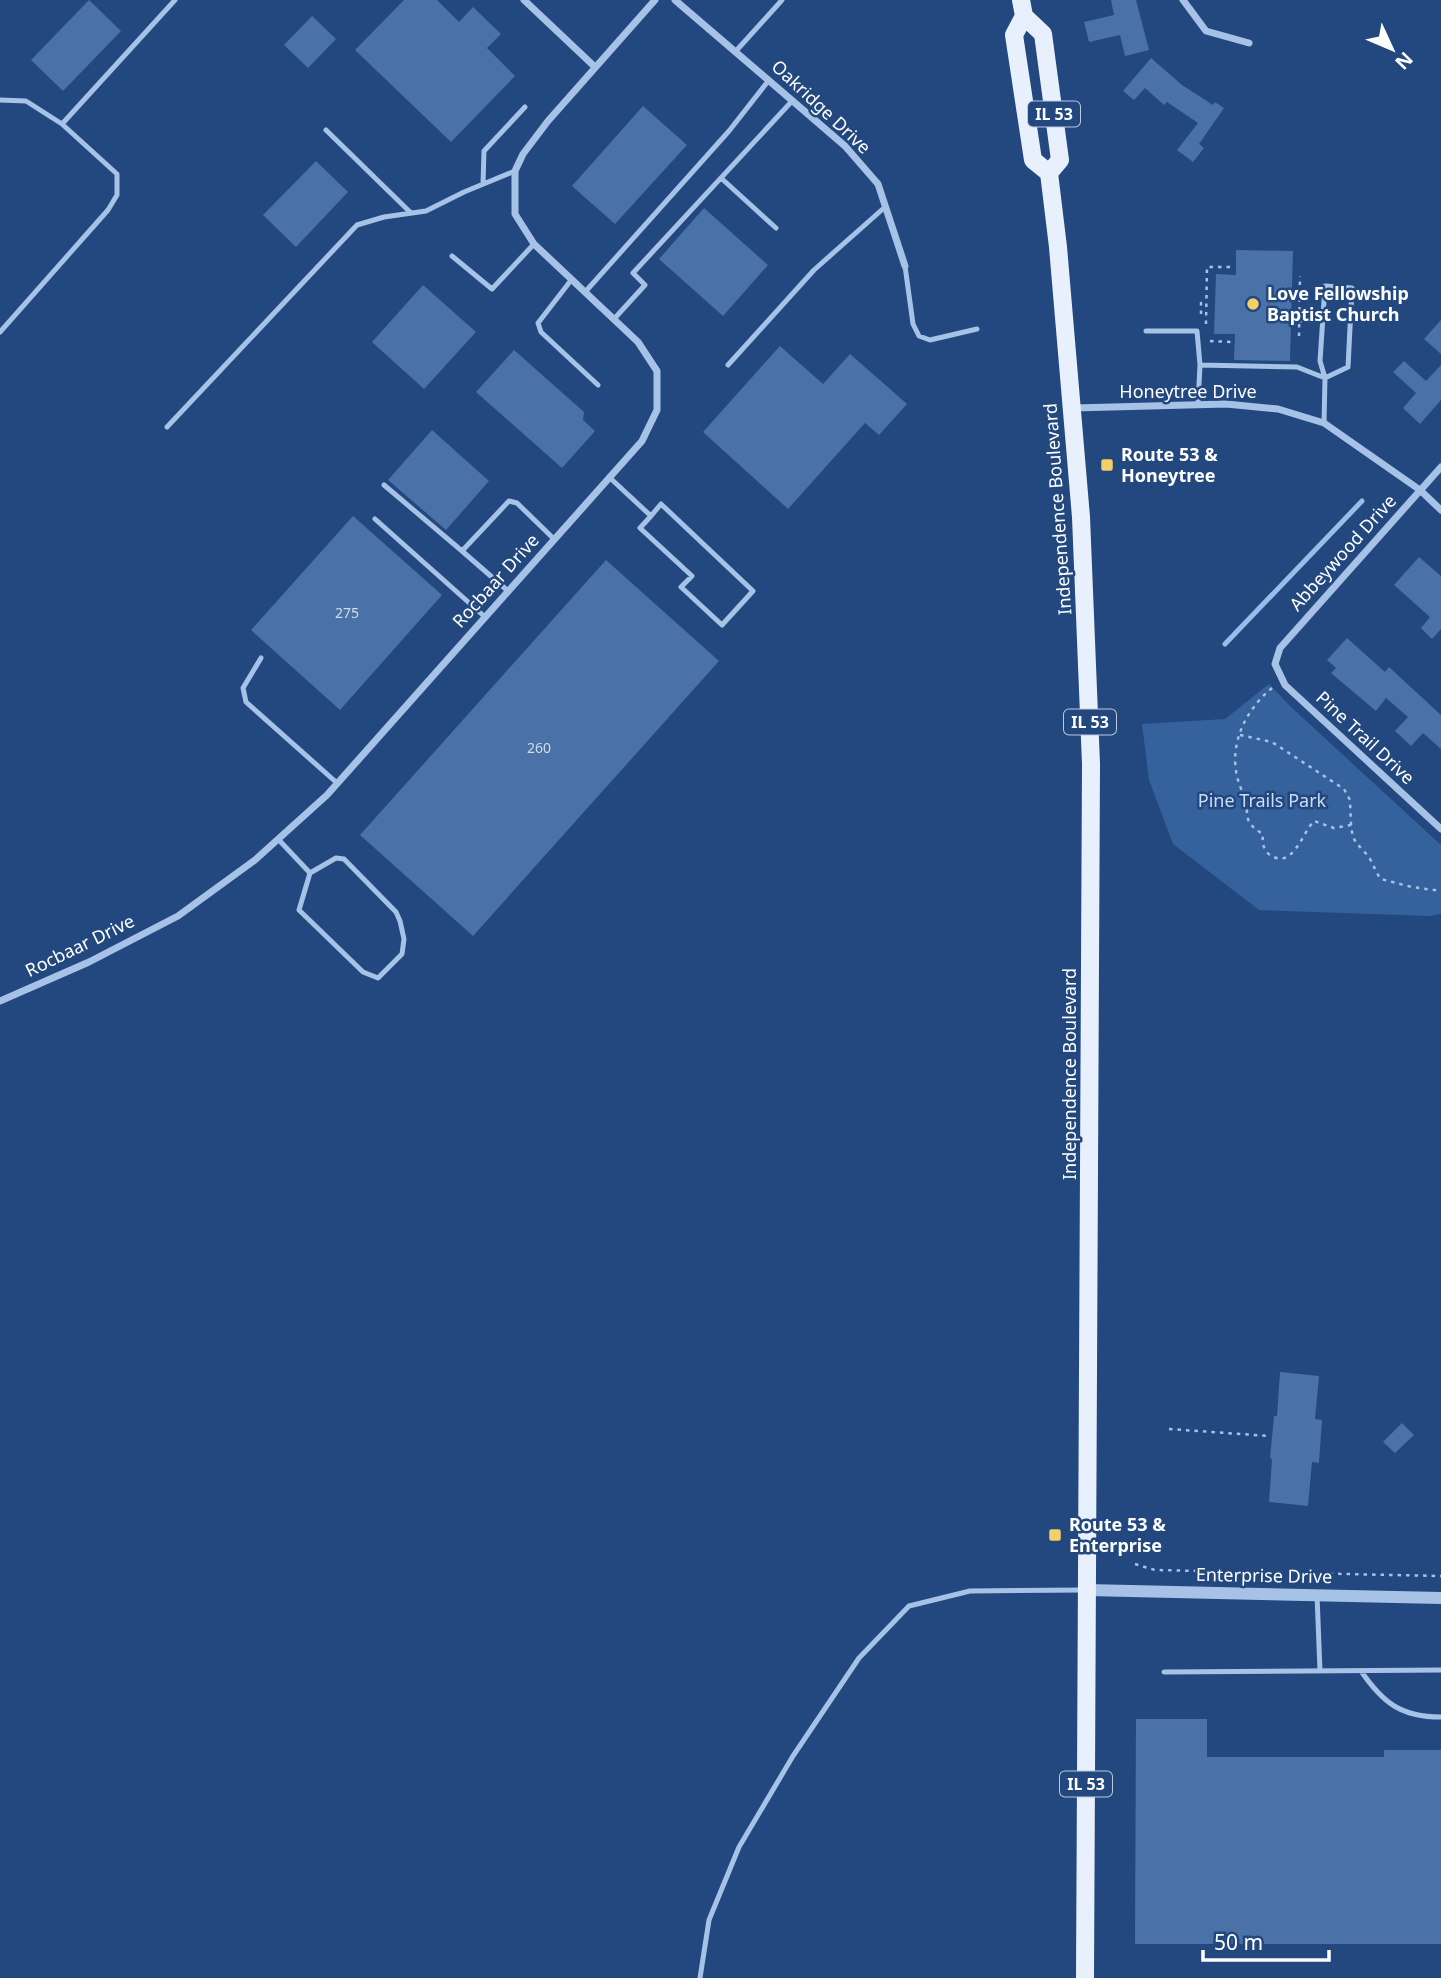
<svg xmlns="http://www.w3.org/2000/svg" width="1441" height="1978" viewBox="0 0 1441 1978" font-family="'Noto Sans',sans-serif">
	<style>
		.green { fill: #35619d }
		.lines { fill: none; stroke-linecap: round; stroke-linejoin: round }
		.stream { stroke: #9bbce8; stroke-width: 5 }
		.building { fill: #4a71a8 }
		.path { stroke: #a7c2e7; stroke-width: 2.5; stroke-dasharray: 3.5 5; stroke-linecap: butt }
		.service { stroke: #a7c2e7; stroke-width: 5 }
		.minor { stroke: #a7c2e7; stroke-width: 7 }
		.tertiary { stroke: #a7c2e7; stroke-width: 12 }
		.primary { stroke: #e8f0fd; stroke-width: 18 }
		.poi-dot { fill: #f3cf69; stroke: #22487f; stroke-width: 2.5 }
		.labels { text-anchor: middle; stroke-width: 5; stroke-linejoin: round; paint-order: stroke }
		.number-label { font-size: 14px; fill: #d2dce9 }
		.shield { fill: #22487f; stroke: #bdc8d9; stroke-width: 2 }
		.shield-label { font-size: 16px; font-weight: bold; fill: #fff }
		.street-label { font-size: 18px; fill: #fff; stroke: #22487f }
		.poi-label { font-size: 18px; font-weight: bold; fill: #fff; stroke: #22487f; text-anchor: start }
		.park-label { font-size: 18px; fill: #caddf5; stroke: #22487f }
	</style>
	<rect width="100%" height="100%" fill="#22487f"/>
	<path class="green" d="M1269 684 1291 707 1441 845V914L1430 916 1259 910 1173 844 1149 780 1142 724 1225 719Z"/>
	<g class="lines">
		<path class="stream" d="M1225 644 1362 501"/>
	</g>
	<path class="building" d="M89 0 121 31 63 91 31 60Z
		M404 0H437L459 22 473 7 501 34 487 48 515 76 451 142 355 50Z
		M1111 0H1136L1149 50 1125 56 1120 35 1089 42 1084 22 1114 15Z
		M312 16 336 39 308 68 284 45Z
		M1151 58 1182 85 1213 105 1215 102 1224 108 1199 144 1204 148 1193 162 1177 150 1198 123 1167 102 1164 105 1145 88 1134 100 1123 91Z
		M643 106 687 145 615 224 572 186Z
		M316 161 348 192 296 247 263 215Z
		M704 208 768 265 723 316 659 259Z
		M1236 250 1293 251 1290 361 1234 360 1235 334H1214L1216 274 1236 275Z
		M423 285 476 332 424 389 372 342Z
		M1441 320V354L1424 339Z
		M780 346 823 384 850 354 907 404 879 435 865 423 788 509 703 432Z
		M514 350 584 412 583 420 595 431 562 468 476 392Z
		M1404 361 1426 381 1441 365V400L1420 424 1403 408 1416 393 1393 372Z
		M432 430 489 481 446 530 388 480Z
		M353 516 442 595 340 710 251 630Z
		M1419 557 1441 576V629L1432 639 1421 628 1430 617 1394 585Z
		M606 560 719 661 473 936 360 835Z
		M1347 638 1385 672 1389 667 1441 715V749L1423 733 1411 746 1395 731 1408 717 1386 698 1376 711 1331 673 1336 668 1327 660Z
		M1280 1372 1319 1376 1315 1419 1322 1420 1319 1463 1312 1462 1308 1506 1269 1502 1272 1459 1270 1458 1274 1416H1277Z
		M1402 1423 1414 1435 1395 1453 1383 1442Z
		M1136 1719H1207V1757H1384V1750H1441V1944H1135Z"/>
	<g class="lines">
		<path class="path" d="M1201 314V303L1206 304
			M1299 321 1312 322
			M1206 324 1207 267H1230
			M1299 336 1300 276
			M1210 341 1231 342
			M1272 688C1237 717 1222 764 1249 803 1243 817 1250 827 1263 834 1262 842 1263 850 1270 855 1293 870 1302 833 1314 821L1334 828 1351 825C1353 846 1360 844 1370 859 1374 866 1376 873 1381 879L1412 887 1441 891
			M1240 735 1272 742 1344 789 1350 800 1351 825
			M1169 1429 1269 1436
			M1135 1564 1155 1570 1441 1576"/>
		<path class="service" d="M736 51 782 0
			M0 100 26 101 62 124 117 174V195L108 210 0 332
			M62 124 175 0
			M326 130 411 213
			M721 178 776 228
			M483 184 484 151 525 107
			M452 256 492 289 534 244
			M905 266 913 324 919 336 930 340 977 329
			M572 279 538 323 541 332 598 385
			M586 291 729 131 769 80
			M614 319 645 285 633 273 793 100
			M1146 331H1197L1200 365 1198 404
			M728 365 814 270 885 207
			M1200 365 1297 367 1325 378
			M1324 423 1325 378 1348 367 1352 288 1325 286 1320 361 1325 378
			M167 427 357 225 384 217 426 211 464 192 515 171
			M609 477 651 516 661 504 753 591 722 625 681 587 692 576 640 528 651 516
			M384 485 462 551
			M375 519 485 617
			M508 591 462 551 509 501 517 503 554 539
			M261 658 243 688 246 702 337 783
			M278 839 310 873 299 910 363 972 378 978 402 954 404 939 400 921 396 912 344 859 336 858 310 873
			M1317 1595 1320 1671
			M1361 1671C1383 1703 1401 1717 1441 1717
			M1164 1672 1441 1670
			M700 1978 709 1920 739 1847 793 1756 859 1658 909 1606 970 1591 1084 1590"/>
		<path class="minor" d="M524 0 595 67
			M675 0 845 146 878 184 905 266
			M1183 0 1206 31 1249 43
			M1074 408 1226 404 1278 409 1324 423 1420 490 1441 510
			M1441 467 1280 648 1275 664 1285 685 1441 829
			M0 1001 89 962 178 916 255 860 327 795 642 441 657 410V371L638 342 534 244 515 214V171L523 154 548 121 655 0"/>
		<path class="tertiary" d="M1087 1590 1441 1598"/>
		<path class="primary" d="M1021 0 1024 16 1014 35 1033 160 1049 173 1058 247 1081 517 1091 764 1085 1978
			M1024 16 1043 34 1060 160 1049 173"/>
	</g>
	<g class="poi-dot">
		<circle cx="1253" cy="304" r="7"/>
		<rect x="1100" y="458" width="14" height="14" rx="3.5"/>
		<rect x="1048" y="1528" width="14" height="14" rx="3.5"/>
	</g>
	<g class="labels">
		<g class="number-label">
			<text x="347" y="618">275</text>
			<text x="539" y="753">260</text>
		</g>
		<g class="shield">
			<rect x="1028" y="101.5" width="52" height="25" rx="5"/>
			<rect x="1064" y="709.5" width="52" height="25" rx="5"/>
			<rect x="1060" y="1771.5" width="52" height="25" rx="5"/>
		</g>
		<g class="shield-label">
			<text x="1054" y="120">IL 53</text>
			<text x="1090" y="728">IL 53</text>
			<text x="1086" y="1790">IL 53</text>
		</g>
		<g class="street-label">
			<text transform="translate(821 107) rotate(43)" y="6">Oakridge Drive</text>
			<text x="1188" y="398">Honeytree Drive</text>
			<text transform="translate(1058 509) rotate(-94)" y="6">Independence Boulevard</text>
			<text transform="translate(1343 553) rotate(-48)" y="6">Abbeywood Drive</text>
			<text transform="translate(496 581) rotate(-48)" y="6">Rocbaar Drive</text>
			<text transform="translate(1365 738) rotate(43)" y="6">Pine Trail Drive</text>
			<text transform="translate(80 946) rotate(-26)" y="6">Rocbaar Drive</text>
			<text transform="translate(1070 1074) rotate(-90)" y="6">Independence Boulevard</text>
			<text transform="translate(1264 1576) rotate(1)" y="6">Enterprise Drive</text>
		</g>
		<g class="poi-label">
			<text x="1267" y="300">Love Fellowship<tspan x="1267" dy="21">Baptist Church</tspan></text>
			<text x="1121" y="461">Route 53 &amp;<tspan x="1121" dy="21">Honeytree</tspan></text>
			<text x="1069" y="1531">Route 53 &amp;<tspan x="1069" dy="21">Enterprise</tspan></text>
		</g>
		<g class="park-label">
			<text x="1262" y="807">Pine Trails Park</text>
		</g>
	</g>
	<g transform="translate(1392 49) rotate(134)" stroke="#22487f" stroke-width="5" paint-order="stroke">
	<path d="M0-5L12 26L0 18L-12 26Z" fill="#ffffff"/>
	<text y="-10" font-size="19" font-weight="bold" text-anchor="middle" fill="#ffffff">N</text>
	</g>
	<path d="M1203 1950v10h126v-10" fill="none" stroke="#ffffff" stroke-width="3.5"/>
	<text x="1214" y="1950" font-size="21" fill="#ffffff" stroke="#22487f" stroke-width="5" paint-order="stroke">50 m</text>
</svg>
